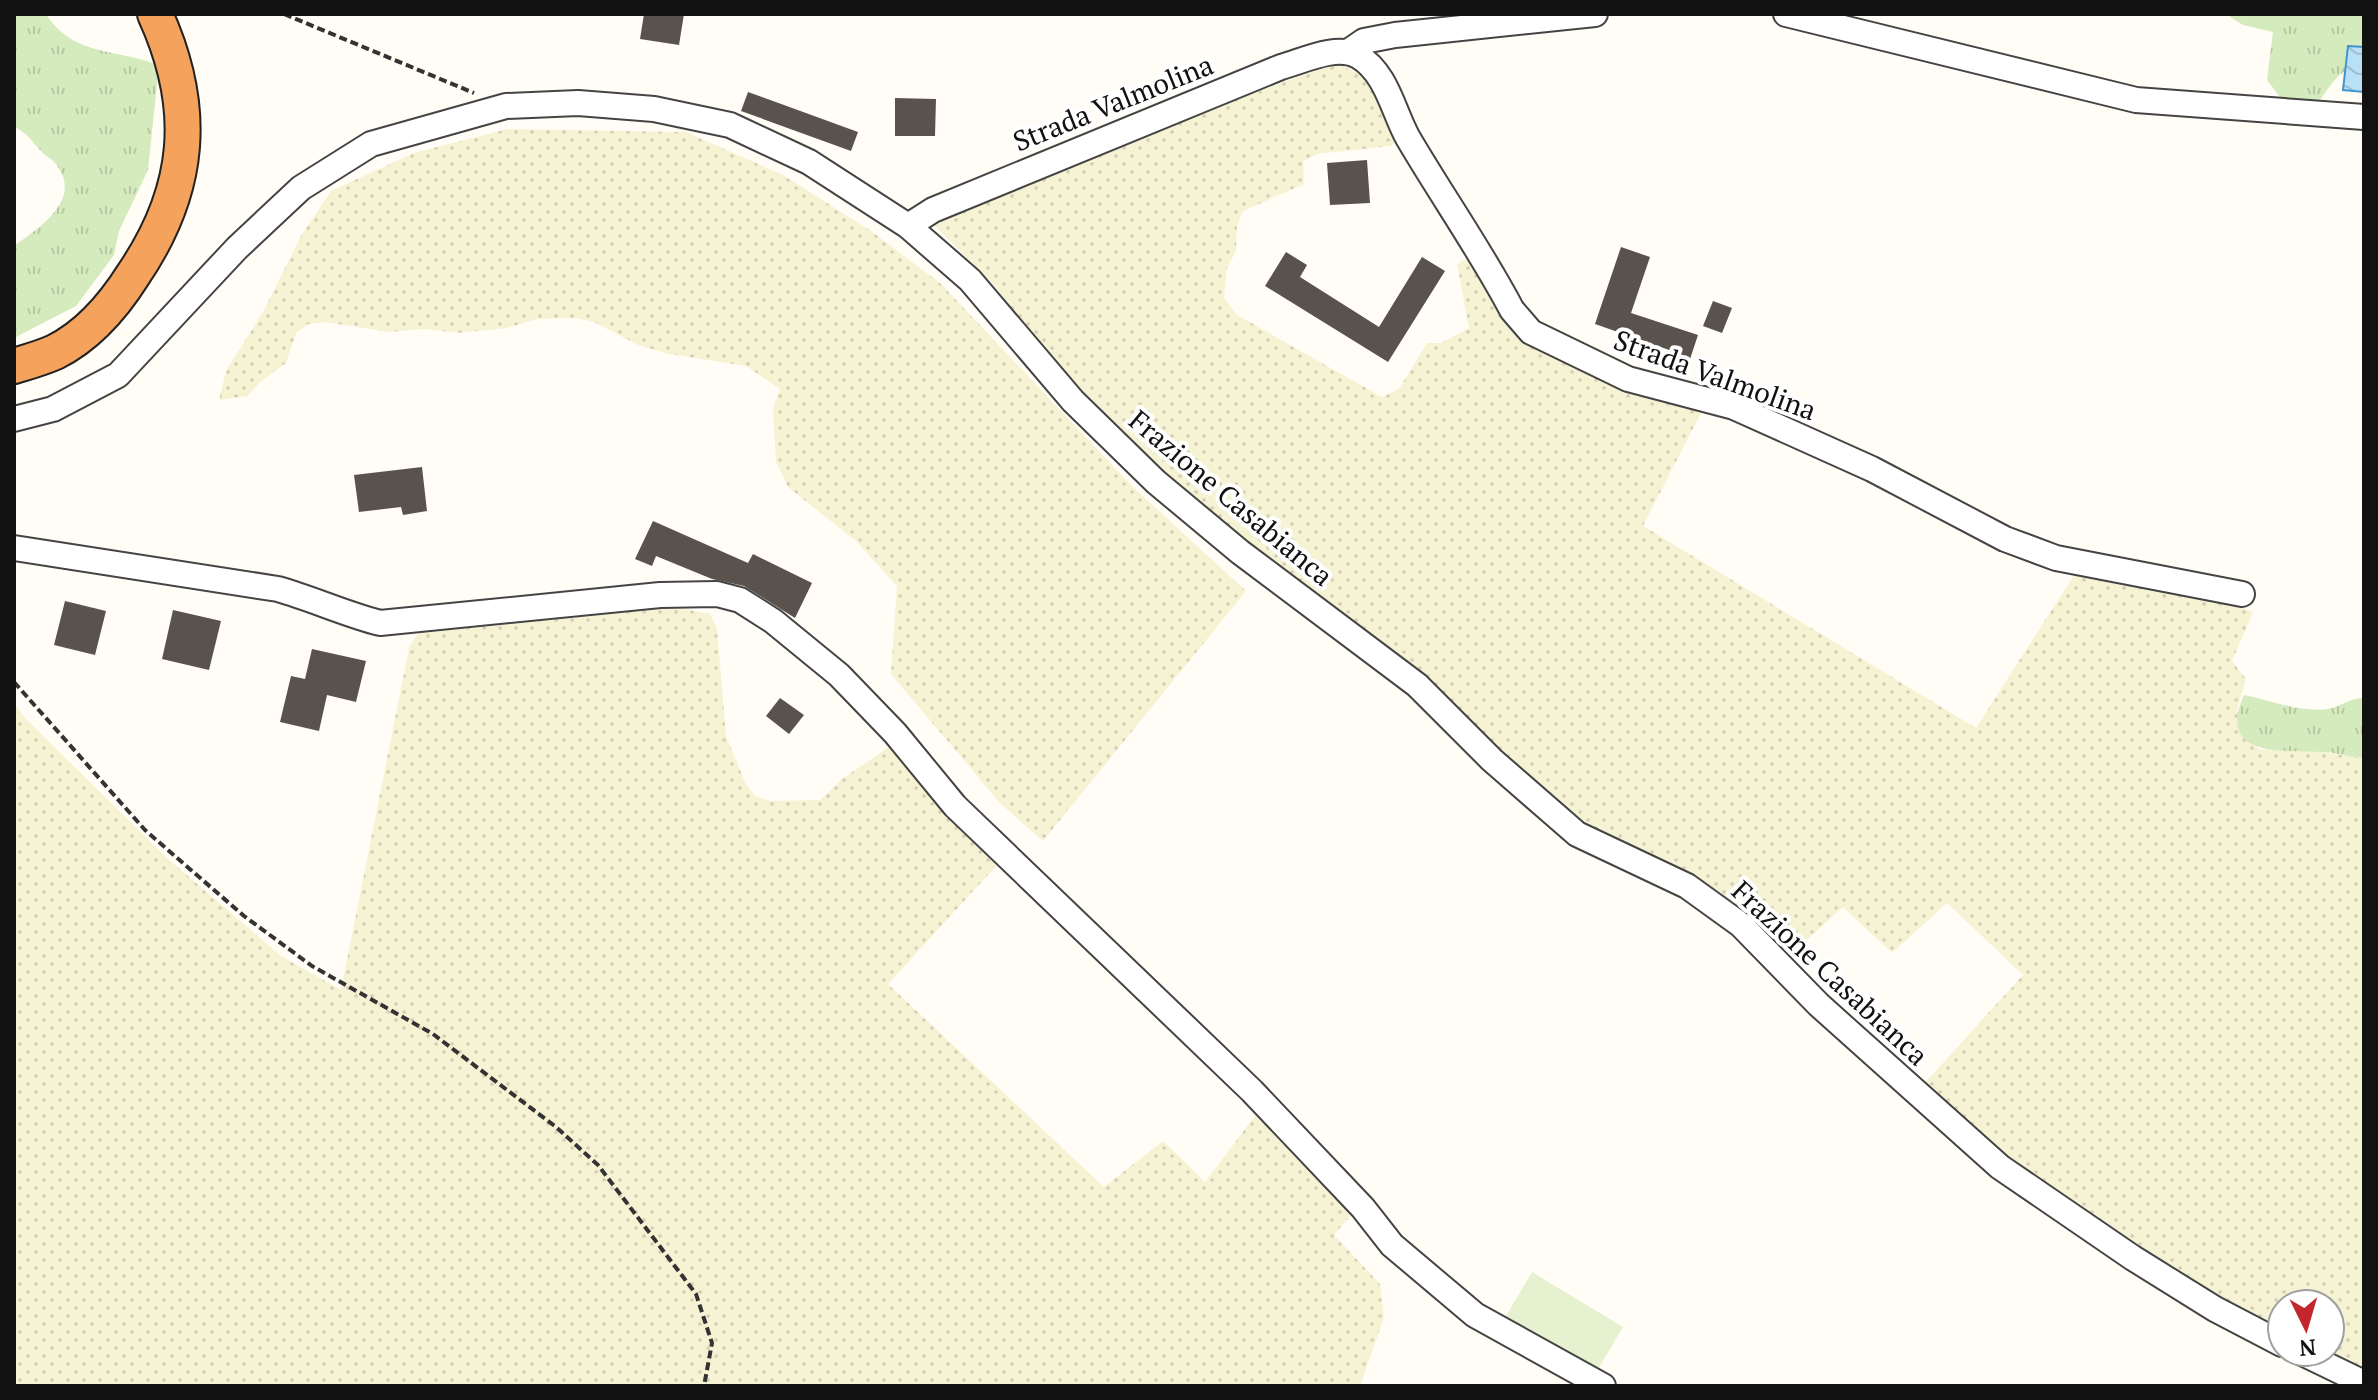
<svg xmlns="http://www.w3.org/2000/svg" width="2378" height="1400" viewBox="0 0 2378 1400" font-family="'PT Serif',serif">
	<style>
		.farmland { fill: url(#farmland-dots) }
		.grass { fill: url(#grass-tufts) }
		.pitch { fill: #e6f2cf }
		.water { fill: url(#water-waves); stroke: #3f96cf; stroke-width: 2 }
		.building { fill: #5a524d }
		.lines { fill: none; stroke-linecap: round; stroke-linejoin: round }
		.minor-casing { stroke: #444; stroke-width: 28 }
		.highway-casing { stroke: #222; stroke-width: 38 }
		.path { stroke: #333; stroke-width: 4; stroke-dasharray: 8 4; stroke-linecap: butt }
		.minor { stroke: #fff; stroke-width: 24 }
		.highway { stroke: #f5a25d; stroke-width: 34 }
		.labels { text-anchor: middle; stroke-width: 8; stroke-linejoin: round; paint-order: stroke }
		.street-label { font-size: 28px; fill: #111; stroke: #fff }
	</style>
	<defs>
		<pattern id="farmland-dots" width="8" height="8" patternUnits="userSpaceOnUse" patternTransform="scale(2)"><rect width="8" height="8" fill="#f6f3d4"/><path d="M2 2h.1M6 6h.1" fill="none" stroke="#d2cfb5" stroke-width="1.8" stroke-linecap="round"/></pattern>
		<pattern id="grass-tufts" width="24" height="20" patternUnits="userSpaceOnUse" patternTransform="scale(2)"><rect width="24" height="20" fill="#d5ebbd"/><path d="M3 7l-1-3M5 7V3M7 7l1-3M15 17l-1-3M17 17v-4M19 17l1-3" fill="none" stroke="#b6c8a1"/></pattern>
		<pattern id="water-waves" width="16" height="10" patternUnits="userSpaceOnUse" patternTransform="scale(2)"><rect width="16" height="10" fill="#b9e0f7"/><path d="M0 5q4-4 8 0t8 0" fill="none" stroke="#9ebfd3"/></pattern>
	</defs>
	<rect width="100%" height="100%" fill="#fffdf5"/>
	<path class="farmland" d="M1341 65 1363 76 1374 88 1396 140 1391 146 1316 154 1303 162 1304 184 1243 211 1237 226 1236 251 1227 268 1224 298 1237 315 1382 397 1399 389 1427 343H1441L1469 328 1457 264 1470 257 1532 343 1560 360 1627 387 1703 409 1643 526 1976 728 2076 572 2213 595 2253 612 2232 661 2246 679 2237 710 2258 749 2321 752 2364 758V1369L2328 1352 2330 1304H2282V1331L2226 1305 2112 1233 2016 1165 1921 1087 2023 975 1947 903 1892 953 1843 907 1788 957 1556 808 1143 455 1041 346 996 287 935 226 962 210 1160 128 1327 66Z
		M507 129 686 132 783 175 871 231 940 283 1132 486 1246 591 1043 841 1000 803 891 674 897 586 856 541 788 487 776 462 773 408 780 389 746 366 669 354 638 345 594 322 575 318 537 319 507 328 458 333 425 329 389 332 325 322 308 324 296 333 286 363 259 383 248 396 219 400 226 371 263 312 301 236 331 191 414 153Z
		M674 607 710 614 717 628 726 736 745 782 755 796 771 801 820 800 842 779 895 743 998 864 888 984 1104 1187 1163 1141 1205 1182 1255 1116 1330 1187 1350 1216 1334 1235 1380 1284 1384 1318 1361 1383 1365 1386H14V703L26 719 167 858 281 956 341 990 409 648 418 633Z"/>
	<path class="grass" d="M14 14H46C72 56 117 49 159 65L148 170 119 231 114 255 76 306 14 338V246C39 228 85 199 55 163 51 158 45 156 41 151 31 141 28 133 14 127Z
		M2231 14H2364V64C2337 70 2333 83 2317 104L2286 105 2267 80 2273 32 2243 25 2230 17Z
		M2244 695C2269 700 2301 713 2327 709 2341 707 2351 697 2364 698V758C2349 757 2335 752 2321 752 2282 750 2216 758 2244 695Z"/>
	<path class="pitch" d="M1532 1272 1623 1327 1597 1371 1506 1316Z"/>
	<path class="water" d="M2348 46 2364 47V92L2343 90Z"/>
	<path class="building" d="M644 14H684L679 45 640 39Z
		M748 92 858 132 851 151 741 111Z
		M895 98 936 99 935 136H895Z
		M1367 160 1370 203 1330 205 1327 163Z
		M1621 247 1650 257 1631 313 1698 335 1685 374 1667 368 1672 351 1595 324Z
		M1286 252 1307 265 1300 277 1379 327 1422 257 1445 271 1388 362 1265 286Z
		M1713 301 1732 308 1722 333 1703 326Z
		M422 467 427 511 403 515 401 507 359 512 354 475Z
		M653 521 748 563 753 554 812 583 795 618 744 586 712 579 656 556 652 566 635 559Z
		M65 601 106 611 95 655 54 645Z
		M173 610 221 621 209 670 162 659Z
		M312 649 366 661 356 702 327 695 319 731 280 722 291 676 305 679Z
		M780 698 804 715 789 734 766 716Z"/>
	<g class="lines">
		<defs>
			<path id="minor" d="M1786 14 2136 100 2364 117
				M1348 52 1364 41 1395 35 1595 14
				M908 226 933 210 1281 67C1303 61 1336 44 1358 56 1387 73 1393 111 1408 138 1442 196 1481 251 1512 310L1531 332 1628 379 1734 407 1872 469 2005 539 2056 558 2242 594
				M14 419 53 409 118 375 237 248 301 188 371 144 506 106 578 103 654 109 730 125 809 162 908 226 970 280 1073 401 1156 482 1240 552 1417 685 1492 760 1577 834 1687 886 1741 925 1819 1005 2000 1167 2133 1258 2215 1309 2282 1344
				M14 548 278 589C313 599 345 614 380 623L660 595 717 594 740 600 773 621 839 675 895 733 955 806 1252 1091 1363 1208 1392 1245 1475 1315 1603 1386
				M2300 1352 2364 1383"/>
			<path id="highway" d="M14 366C27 362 42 358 55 352 87 336 114 305 133 275 191 190 198 108 155 14"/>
		</defs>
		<use href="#minor" class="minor-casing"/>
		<use href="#highway" class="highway-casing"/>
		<path class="path" d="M284 14 474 93
			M14 682 145 830 244 916 312 966 433 1034 556 1127 598 1165 696 1294 712 1343 704 1386"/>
		<use href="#minor" class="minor"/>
		<use href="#highway" class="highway"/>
	</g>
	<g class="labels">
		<g class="street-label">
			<text transform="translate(1113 103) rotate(-22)" y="10">Strada Valmolina</text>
			<text transform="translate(1715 375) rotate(20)" y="10">Strada Valmolina</text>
			<text transform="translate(1231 498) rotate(40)" y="10">Frazione Casabianca</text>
			<text transform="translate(1830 973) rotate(43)" y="10">Frazione Casabianca</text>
		</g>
	</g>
	<rect width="2378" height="1400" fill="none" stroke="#111111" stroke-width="32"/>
	<g transform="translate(2306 1328) rotate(175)"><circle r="38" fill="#ffffff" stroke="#a0a0a0" stroke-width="2"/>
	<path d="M0-6L14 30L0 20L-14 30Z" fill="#c4262e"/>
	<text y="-12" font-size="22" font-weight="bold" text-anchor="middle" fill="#111111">N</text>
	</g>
</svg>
